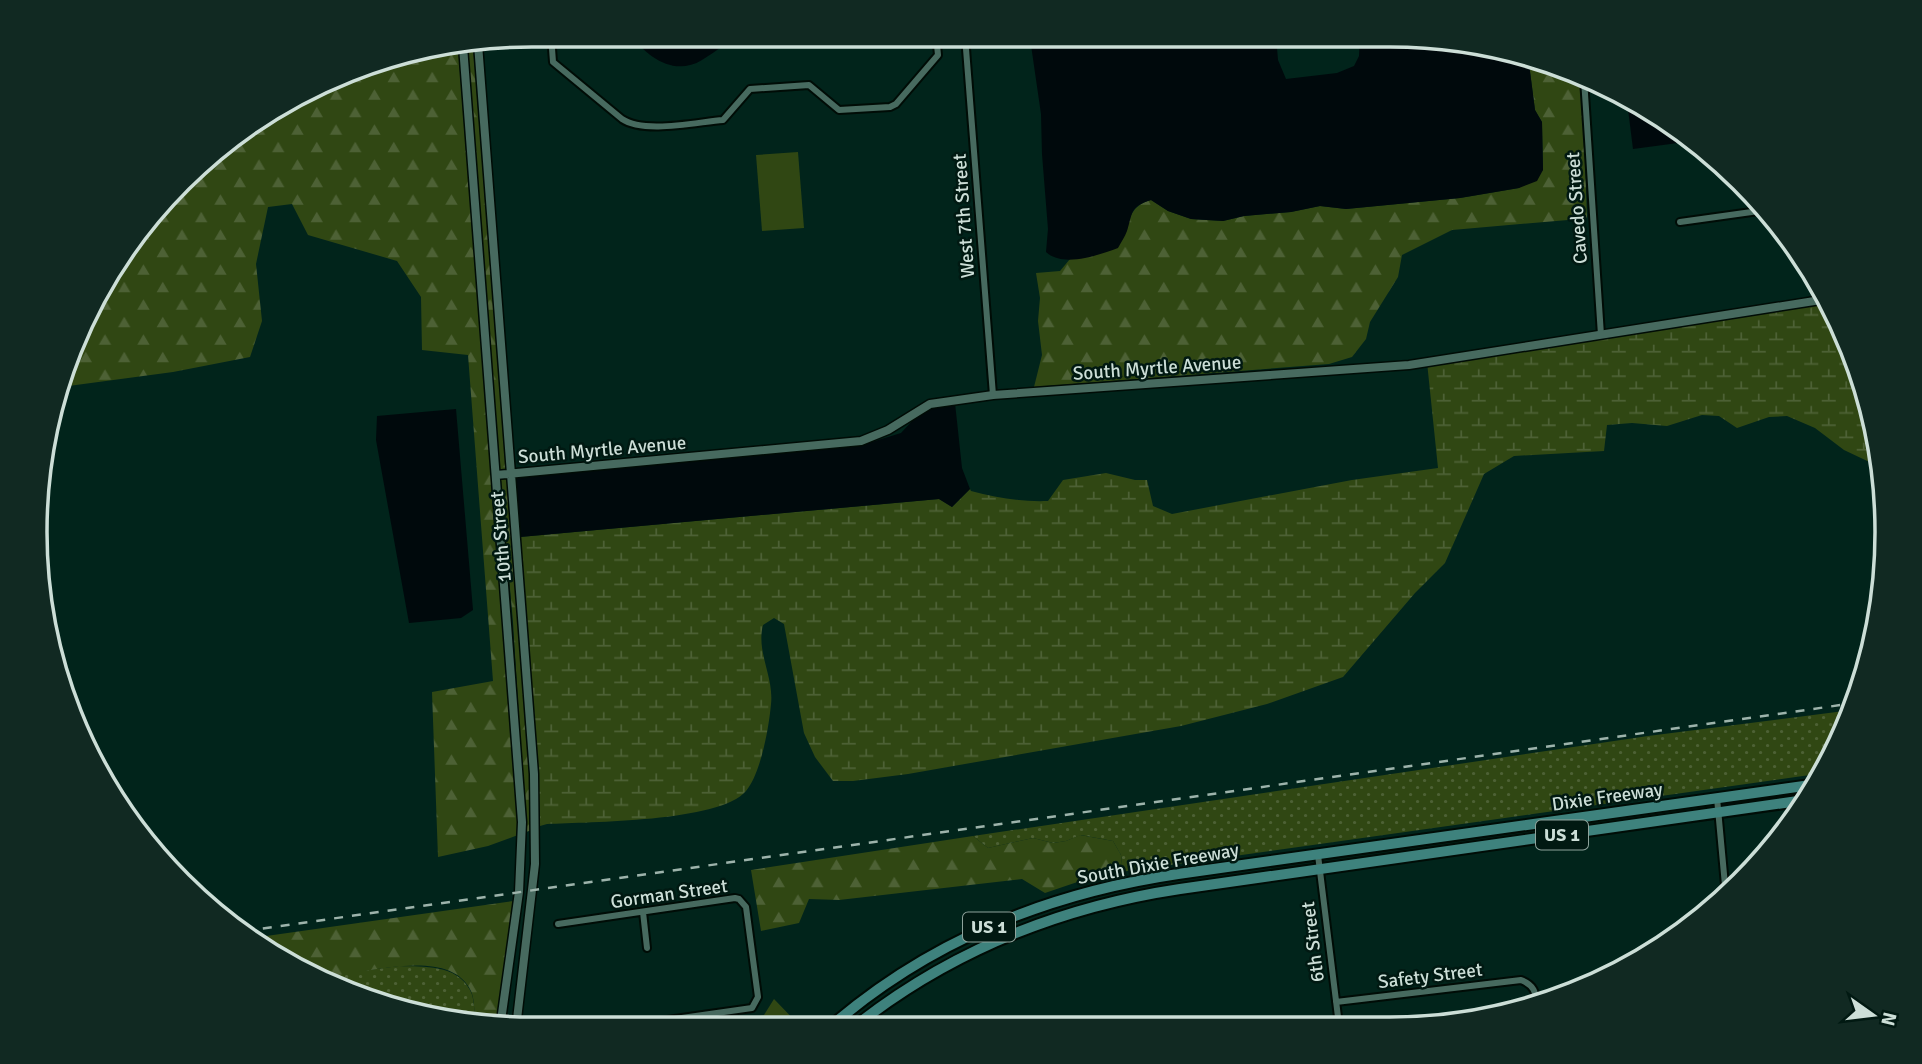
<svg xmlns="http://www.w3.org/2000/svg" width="1922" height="1064" viewBox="0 0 1922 1064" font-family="Signika,sans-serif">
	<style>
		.green { fill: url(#green-dots) }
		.forest { fill: url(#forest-firs) }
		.wetland { fill: url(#wetland-marsh) }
		.pitch { fill: #304713 }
		.water { fill: #00090c }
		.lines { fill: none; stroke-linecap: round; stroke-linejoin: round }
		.minor-casing { stroke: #000c06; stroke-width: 10 }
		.tertiary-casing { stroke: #000c06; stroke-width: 11 }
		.primary-casing { stroke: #000c06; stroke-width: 14 }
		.minor { stroke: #476a5f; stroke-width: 6 }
		.tertiary { stroke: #476a5f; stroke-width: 8 }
		.primary { stroke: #3e827d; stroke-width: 10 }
		.rail { stroke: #9db3ab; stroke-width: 2.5; stroke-dasharray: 9 9; stroke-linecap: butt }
		.labels { text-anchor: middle; stroke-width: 5; stroke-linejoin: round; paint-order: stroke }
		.shield { fill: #011912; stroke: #8fa39c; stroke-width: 2 }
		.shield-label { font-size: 18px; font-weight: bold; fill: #ccded7 }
		.street-label { font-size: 19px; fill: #ccded7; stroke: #011912 }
		.rim { fill: none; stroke: #ccded7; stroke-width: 3.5 }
	</style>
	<defs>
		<pattern id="green-dots" width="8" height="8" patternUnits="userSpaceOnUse" patternTransform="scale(1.75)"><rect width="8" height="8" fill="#304713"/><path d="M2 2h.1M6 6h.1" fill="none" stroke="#4d6135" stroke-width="1.8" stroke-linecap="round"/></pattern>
		<pattern id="forest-firs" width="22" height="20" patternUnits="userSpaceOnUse" patternTransform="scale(1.75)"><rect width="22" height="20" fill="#304713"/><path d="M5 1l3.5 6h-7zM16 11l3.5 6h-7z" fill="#4d6135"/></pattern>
		<pattern id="wetland-marsh" width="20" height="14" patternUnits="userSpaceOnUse" patternTransform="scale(1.75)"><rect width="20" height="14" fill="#304713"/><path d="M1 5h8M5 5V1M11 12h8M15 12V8" fill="none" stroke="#4d6135"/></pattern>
	</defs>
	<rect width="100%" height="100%" fill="#01241b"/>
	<path class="green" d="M1852 710 1824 773 1113 873 1122 865 1121 855 1113 841 1081 835 1066 841 1053 843 1033 838 988 848 973 836 1648 736Z
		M399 966C424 967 456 964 470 990 475 999 474 1013 475 1023L373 1003 315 977Z"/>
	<path class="forest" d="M473 45 506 470H500L467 46Z
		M458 47 518 822V835L488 846 438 857 432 692 493 681 468 355 422 350 421 297 397 261 308 235 292 204 268 207 256 264 262 321 250 357 173 372 61 387 60 386 119 256 230 137 373 61Z
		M1528 56 1582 78 1587 217 1582 221 1568 220 1452 230 1402 255 1398 277 1370 322 1366 339 1352 357 1329 364 1034 387 1042 355 1038 321 1040 298 1036 273 1060 271 1070 259 1127 230C1130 214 1134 205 1151 200L1168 211 1191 219 1223 221 1244 216 1291 212 1320 206 1346 209 1460 198 1519 188 1543 170 1542 122 1535 110Z
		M500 478H507L530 774 532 830 526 832 513 622Z
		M1080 835 1113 841 1121 855 1122 865 1113 873 1095 876 1045 893 1022 879 839 900 809 899 799 923 761 931 751 870 973 836 988 848 1033 838 1053 843 1066 841Z
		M513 901 496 1027 475 1023C474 1013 475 1000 471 991 448 943 356 978 317 977 297 976 268 950 253 938Z
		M774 999 801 1027H747L741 1021 764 1015Z"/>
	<path class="wetland" d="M1827 299 1836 313 1870 404 1880 467 1844 450 1815 428 1787 416 1769 417 1737 428 1719 416 1702 415 1667 426 1632 423 1607 425 1604 451 1514 456 1484 474 1445 563 1415 593 1343 677 1267 704 1181 726 908 774 853 781H833L815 757 804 733 784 624 774 618 763 625C756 652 774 677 771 704 769 727 761 773 746 791 720 822 588 822 547 824L540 826 538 774 520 537 939 499 952 507 970 489 971 491C997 498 1021 502 1048 501L1063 480 1106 473 1135 480H1147L1153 506 1172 514 1352 480 1438 468 1427 362Z"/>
	<path class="pitch" d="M798 152 804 228 762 231 756 155Z"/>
	<path class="water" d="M631 35H744C727 41 717 51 702 60 674 77 647 57 631 35Z
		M1033 36H1276L1278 60 1286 79 1337 73 1354 66 1359 56 1360 36H1422L1519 52 1528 56 1535 110 1542 122 1543 170 1537 181 1519 188 1460 198 1346 209 1320 206 1291 212 1244 216 1223 221 1191 219 1168 211 1151 200C1129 207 1133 213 1127 231 1125 237 1121 242 1118 248 1099 255 1063 268 1046 252L1048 229 1042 154 1041 114 1031 45Z
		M1632 99 1639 102 1693 141 1633 149 1628 109H1635L1636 105Z
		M955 403 962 468 970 489 952 507 939 499 520 537 515 477 862 445 901 433 914 419 932 408Z
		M456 409 473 610 461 618 409 623 376 440 377 416Z"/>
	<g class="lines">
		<defs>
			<path id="minor" d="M551 35 553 62 622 119C644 134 697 122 723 120L750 89 809 85 839 110 890 107 896 104 938 55 936 35
				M965 36 993 395
				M1584 79 1601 335
				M1680 222 1766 210
				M1717 798 1726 896
				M1318 855 1339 1025
				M643 912 647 948
				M558 924 735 898 739 899 746 907 758 997 752 1008 611 1028
				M1336 1002 1521 980C1534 985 1536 992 1537 1006"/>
			<path id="tertiary" d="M478 44 534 774 535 864 516 1028
				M463 46 522 822 519 892 500 1028
				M496 475 861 441 888 430 930 404 993 395 1409 365 1827 299"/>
			<path id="primary" d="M830 1027C929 941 1049 893 1178 874L1818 784
				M854 1027C950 951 1060 907 1180 889L1805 800"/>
		</defs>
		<use href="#minor" class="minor-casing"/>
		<use href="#tertiary" class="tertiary-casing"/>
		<use href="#primary" class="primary-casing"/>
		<use href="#minor" class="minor"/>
		<use href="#tertiary" class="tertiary"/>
		<use href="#primary" class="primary"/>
		<path class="rail" d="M245 931 1855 703"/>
	</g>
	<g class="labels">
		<g class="shield">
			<rect x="1536" y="820.5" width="52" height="29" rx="5"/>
			<rect x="963" y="912.5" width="52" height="29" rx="5"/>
		</g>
		<g class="shield-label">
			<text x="1562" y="841">US 1</text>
			<text x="989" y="933">US 1</text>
		</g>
		<g class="street-label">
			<text transform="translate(1576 208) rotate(-94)" y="7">Cavedo Street</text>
			<text transform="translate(963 216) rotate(-94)" y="7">West 7th Street</text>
			<text transform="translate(1157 367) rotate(-4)" y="7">South Myrtle Avenue</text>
			<text transform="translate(602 449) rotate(-5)" y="7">South Myrtle Avenue</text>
			<text transform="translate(500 537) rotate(-95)" y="7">10th Street</text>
			<text transform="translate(1607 796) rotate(-8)" y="7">Dixie Freeway</text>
			<text transform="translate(1158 863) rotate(-10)" y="7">South Dixie Freeway</text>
			<text transform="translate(669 893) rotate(-8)" y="7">Gorman Street</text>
			<text transform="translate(1312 942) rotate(-97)" y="7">6th Street</text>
			<text transform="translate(1430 975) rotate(-7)" y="7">Safety Street</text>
		</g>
	</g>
	<path d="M0 0H1922V1064H0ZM532 47H1390A485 485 0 0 1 1875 532V532A485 485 0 0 1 1390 1017H532A485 485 0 0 1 47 532V532A485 485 0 0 1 532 47Z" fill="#112922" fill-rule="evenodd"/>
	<path class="rim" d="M532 47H1390A485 485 0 0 1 1875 532V532A485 485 0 0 1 1390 1017H532A485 485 0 0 1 47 532V532A485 485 0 0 1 532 47Z"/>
	<g transform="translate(1873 1015) rotate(104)" stroke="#011912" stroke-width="5" paint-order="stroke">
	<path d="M0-5L12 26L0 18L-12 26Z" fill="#ccded7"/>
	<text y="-10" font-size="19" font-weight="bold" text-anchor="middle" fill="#ccded7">N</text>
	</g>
</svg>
